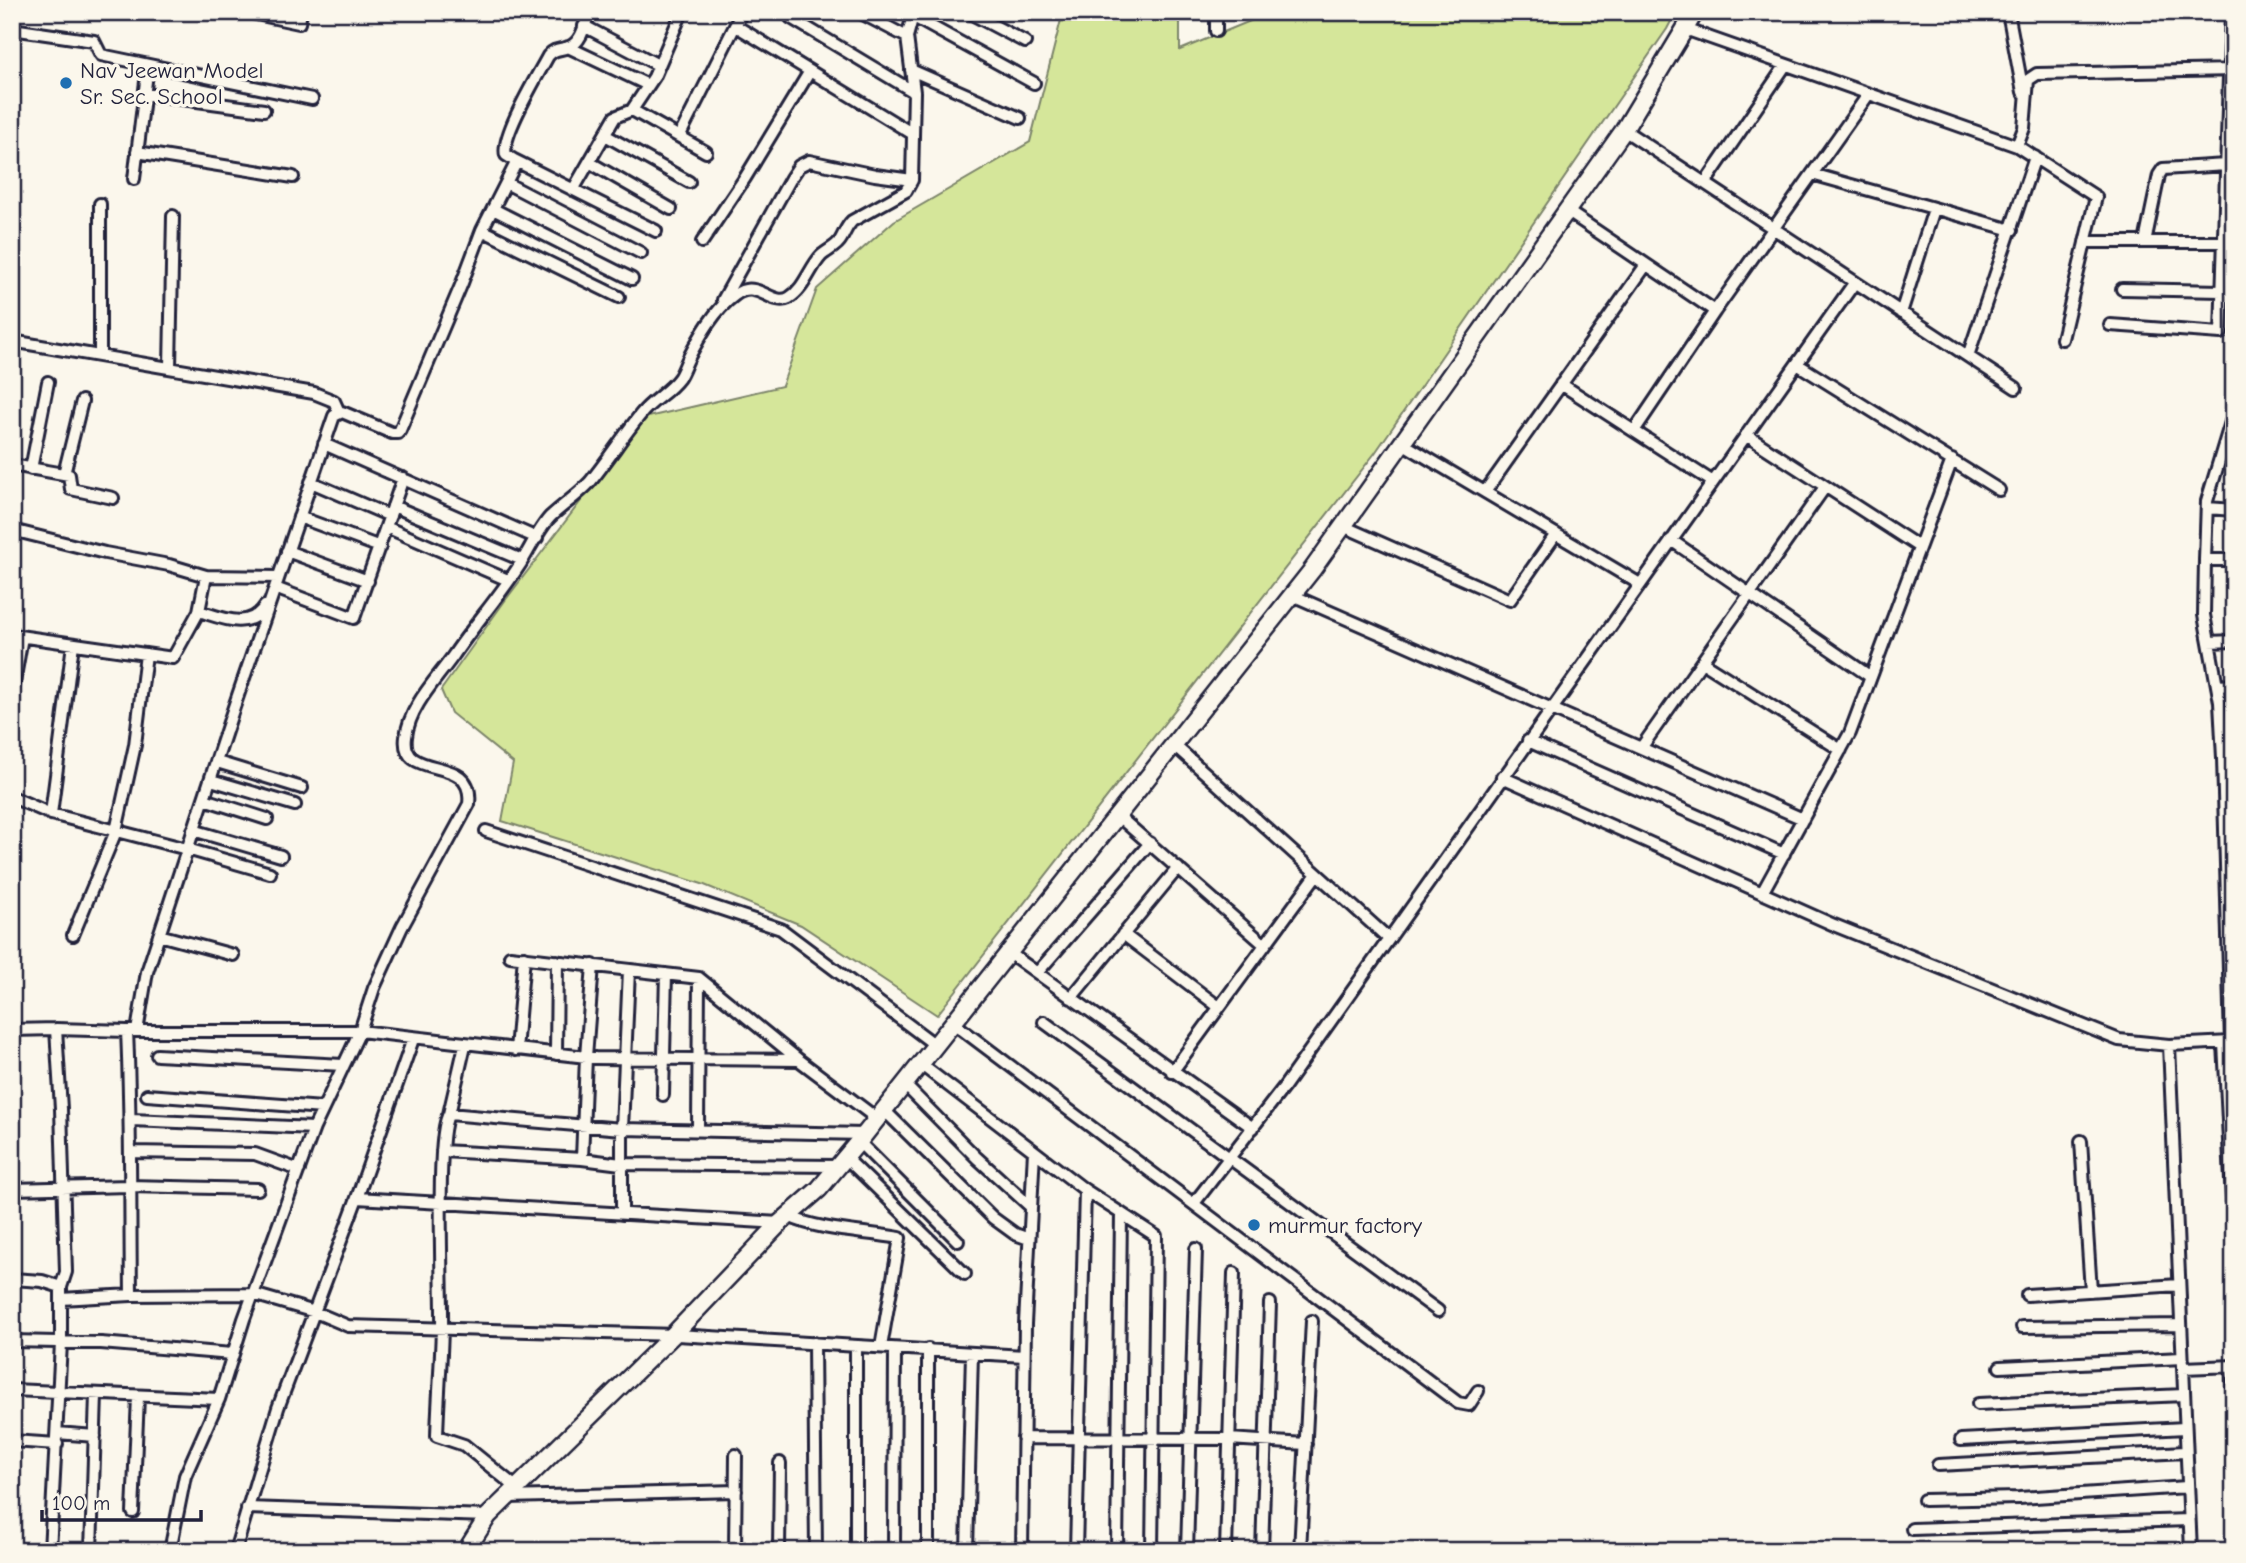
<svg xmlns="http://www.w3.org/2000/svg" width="2246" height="1563" viewBox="0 0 2246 1563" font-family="'Comic Neue',sans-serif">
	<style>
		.green { fill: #d5e69a; stroke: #7c846a; stroke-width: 2 }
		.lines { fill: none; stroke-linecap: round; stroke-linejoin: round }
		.street-casing { stroke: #22223b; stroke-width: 16 }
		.secondary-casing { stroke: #22223b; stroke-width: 21 }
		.street { stroke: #fbf7ec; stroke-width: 10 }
		.secondary { stroke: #fbf7ec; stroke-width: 16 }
		.poi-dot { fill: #1f6fb2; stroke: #fbf7ec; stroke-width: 2.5 }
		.labels { text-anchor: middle; stroke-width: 7; stroke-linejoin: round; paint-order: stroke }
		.poi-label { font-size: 23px; fill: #22223b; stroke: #fbf7ec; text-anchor: start }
	</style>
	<rect width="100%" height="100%" fill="#fbf7ec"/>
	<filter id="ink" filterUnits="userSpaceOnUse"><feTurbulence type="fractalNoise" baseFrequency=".0143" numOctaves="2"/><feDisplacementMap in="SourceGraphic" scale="14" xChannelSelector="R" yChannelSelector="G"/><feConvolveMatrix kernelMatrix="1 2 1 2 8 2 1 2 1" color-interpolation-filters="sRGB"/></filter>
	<g filter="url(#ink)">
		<path class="green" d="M1063 12H1180V50L1272 12H1676L1667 29 1375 453 937 1015 801 925 702 884 502 821 513 763 451 713 441 690 504 602 644 418 782 386 817 289 894 221 1030 142Z"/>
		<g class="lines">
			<defs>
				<path id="street" d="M247 12 299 23 301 12
					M791 12V18L801 24 914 92
					M859 12 907 37
					M968 12 1025 42
					M1216 12V31
					M2008 12 2023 92
					M914 17 1034 83
					M584 26 658 65
					M736 26 913 134
					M12 29 94 41 101 55 312 99
					M1685 29 2017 146 2024 128 2028 80 2037 74 2234 70
					M568 47 648 85
					M911 70 1020 118
					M145 94 264 110
					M632 110 706 152
					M1624 130 2016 388
					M605 135 689 182
					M680 135 742 12
					M2017 146 2096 197 2062 339
					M137 152 293 177
					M514 160 656 231
					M589 162 671 209
					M1812 174 2012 230
					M134 179 148 65
					M506 183 641 253
					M1705 183 1785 66
					M573 190 615 117 632 110 654 77 682 12
					M493 209 632 279
					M1567 211 1715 311 1868 95
					M482 230 619 297
					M702 242 745 178 810 71
					M2085 242H2234
					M2145 242 2159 175 2163 169 2226 165
					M2122 289 2222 291
					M723 300 791 178 799 166 809 161 875 175 912 180
					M1901 313 1934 209
					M2110 325 2221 333 2231 12
					M12 341 314 393 334 401 339 412
					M100 355V204
					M1968 356 2035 157
					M1797 364 1999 490
					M170 367 173 216
					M1561 384 1713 482
					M1634 431 1715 311
					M1746 435 1919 547
					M1402 443 1640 584
					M324 444 537 538
					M12 465 69 475 71 489 113 498
					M31 469 48 382
					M64 474 82 401
					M311 482 390 516
					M1485 492 1646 265
					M393 506 522 560
					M2207 508 2234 510
					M299 517 380 547
					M1343 526 1510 600 1556 534
					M386 527 508 580
					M12 530 105 553 169 565 206 576 278 577
					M1671 540 1871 677
					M287 551 368 581
					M2205 560 2207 501 2234 412
					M275 588 354 618 403 478
					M1292 595 1803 819
					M199 611 206 576
					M12 635 173 658 199 611C222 618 249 631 265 606
					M2209 642 2234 641
					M1702 662 1841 750
					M2218 686 2234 685
					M12 694 22 637
					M1528 741 1784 854
					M1173 744 1388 938
					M1641 748 1825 487
					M217 762 302 788
					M1502 777 1834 925 2119 1040 2169 1045
					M211 780 295 805
					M12 797 51 814 187 849 270 873
					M204 799 267 819
					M51 814 73 644
					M1117 815 1265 945
					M193 830 281 856
					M486 831 781 929 934 1044
					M1762 893 1850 733 1952 460
					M1123 934 1219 1007
					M73 935 116 831 135 745 146 654
					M159 935 233 955
					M1008 952 1253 1128
					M510 956 699 978 799 1060 876 1118
					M1037 973 1150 843
					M1071 998 1178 868
					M952 1022 1458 1403 1469 1405 1478 1391
					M1044 1022 1438 1311
					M12 1030 56 1029
					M127 1031C131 1119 130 1207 131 1295
					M137 1031 147 972 234 707 334 416 342 412 392 433H398L400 430 462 283 482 230 515 165 514 160 506 155C500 137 538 75 548 56 555 48 560 50 569 47 582 42 585 24 589 12
					M2224 1043 2234 1238
					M465 1045 449 1114C435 1133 443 1293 442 1328 441 1364 438 1400 437 1436L464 1445 517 1488
					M516 1050 524 957
					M556 1054 557 961
					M157 1055 343 1065
					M919 1063 1085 1190 1156 1236 1152 1551
					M1172 1072 1317 874
					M903 1083 977 1158 1031 1207
					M147 1095 323 1108
					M663 1095 666 974
					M883 1109 993 1218 1015 1234 1029 1239
					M449 1114 622 1129 865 1134
					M132 1120 314 1128
					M698 1130 699 978
					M2081 1141 2091 1291
					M859 1142 958 1241
					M442 1151 582 1159 621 1164 838 1166
					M131 1152 255 1154 299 1170
					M845 1157 965 1274
					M582 1159 586 1057 593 965
					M12 1189 129 1186 258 1189
					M357 1198 780 1223
					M1195 1202 1284 1087 1855 282
					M622 1214V1129L629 970
					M788 1216C824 1232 862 1231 900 1238L881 1347
					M12 1279 42 1281 61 1287
					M2027 1295 2179 1285
					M61 1299 131 1295 253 1294 315 1312 348 1326 677 1335 1024 1356
					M2022 1327 2181 1325
					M12 1341 101 1343 232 1354
					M814 1343 816 1551
					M2232 1366 2234 1402
					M2000 1367 2182 1358
					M2183 1368 2234 1366
					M12 1390 219 1399
					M1978 1404 2184 1395
					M57 1433 95 1436
					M1023 1438 1229 1439 1306 1444
					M1961 1440 2185 1428
					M12 1441 57 1444
					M1938 1465 2185 1452
					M508 1497 736 1491
					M1924 1500 2019 1498 2187 1487
					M247 1508 488 1516
					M133 1512 138 1397
					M1912 1529 2189 1520
					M50 1551 61 1343V1287L66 1272 61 1109 56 1029 127 1031H360L595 1058 799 1060
					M91 1551 96 1395
					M170 1551 185 1476 219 1399 244 1319 314 1128 360 1031 374 988 402 927 469 804C475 751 400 783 406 737 409 707 436 680 453 656 474 625 499 597 519 566 529 551 538 530 550 517 563 505 578 495 590 482 608 460 623 436 641 414 652 400 669 392 679 378 683 372 685 365 688 359 700 336 714 310 735 295 757 278 772 307 789 298 805 288 809 269 821 256 827 250 837 247 841 239 845 232 846 227 852 221L906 191 912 180 914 92 907 37 914 12
					M235 1551 278 1408 357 1198 413 1039
					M735 1551 736 1455
					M779 1551 780 1463
					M856 1551V1346
					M894 1551 895 1349
					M928 1551V1349
					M967 1551 972 1353
					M1022 1551 1025 1324 1034 1151
					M1076 1551 1085 1190
					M1117 1551 1121 1213
					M1187 1551 1196 1249
					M1226 1551 1234 1273
					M1262 1551 1270 1303
					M1300 1551 1312 1321
					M2191 1551 2169 1045 2231 1042 2223 758 2220 702 2204 615 2205 560H2234"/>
				<path id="secondary" d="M466 1551 488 1516 673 1335 780 1223 819 1189 865 1134 1312 570 1624 130 1695 12"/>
			</defs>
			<use href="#street" class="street-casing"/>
			<use href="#secondary" class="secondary-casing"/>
			<use href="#street" class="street"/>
			<use href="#secondary" class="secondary"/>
		</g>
	</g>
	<g class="poi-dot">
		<circle cx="66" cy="83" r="7"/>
		<circle cx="1254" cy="1225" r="7"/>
	</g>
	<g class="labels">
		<g class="poi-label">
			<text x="80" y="78">Nav Jeewan Model<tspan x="80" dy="26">Sr. Sec. School</tspan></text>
			<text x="1268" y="1233">murmur factory</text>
		</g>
	</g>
	<rect width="2246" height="1563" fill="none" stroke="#fbf7ec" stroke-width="42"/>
	<rect x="21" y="21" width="2204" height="1521" fill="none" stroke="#22223b" stroke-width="2.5" filter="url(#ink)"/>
	<path d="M42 1510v10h159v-10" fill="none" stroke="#22223b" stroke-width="3.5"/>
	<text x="52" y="1510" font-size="21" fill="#22223b" stroke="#fbf7ec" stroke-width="5" paint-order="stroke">100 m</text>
</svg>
